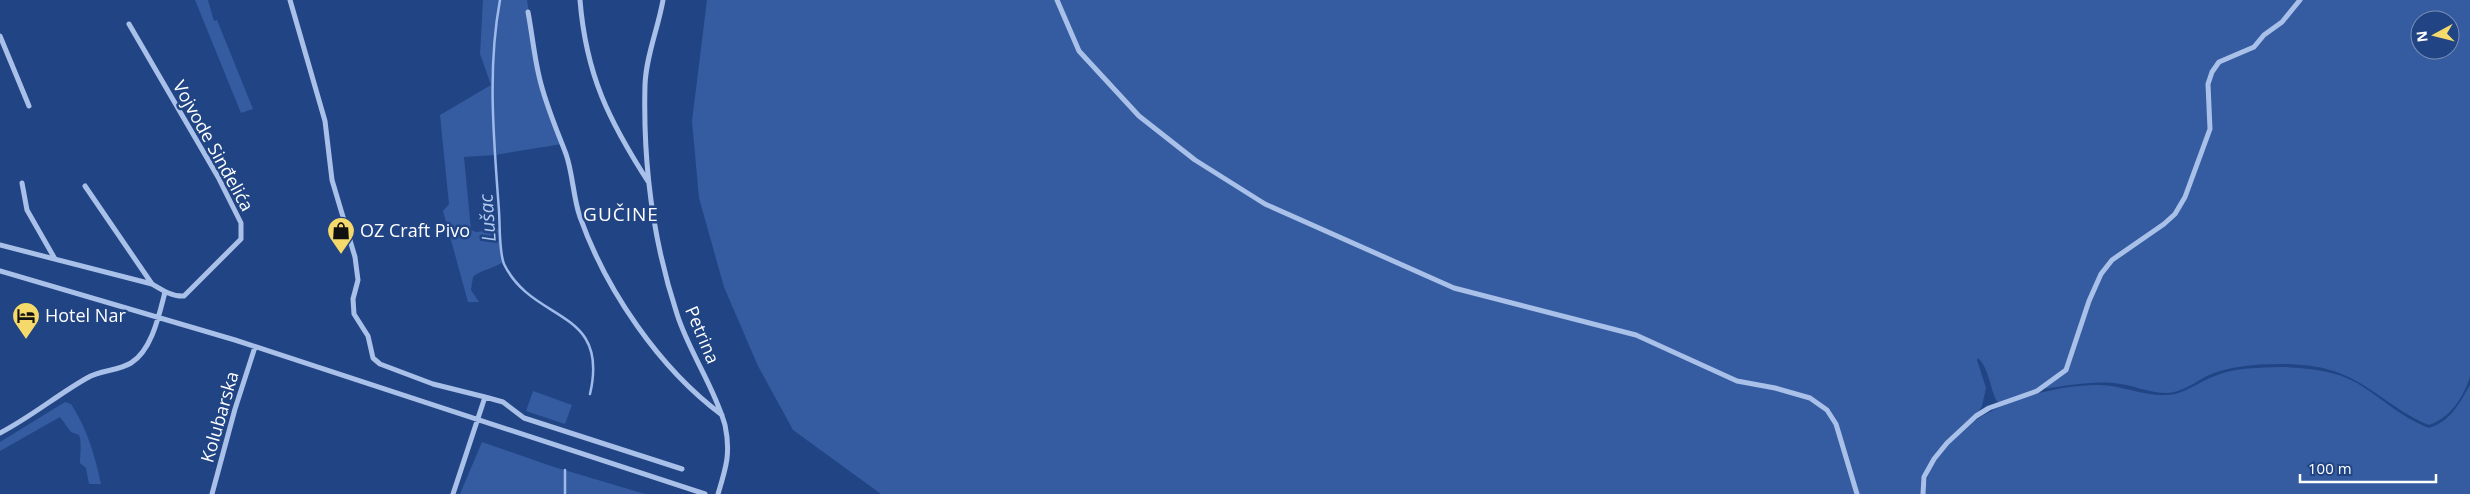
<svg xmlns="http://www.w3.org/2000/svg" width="2470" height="494" viewBox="0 0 2470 494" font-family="'Open Sans',sans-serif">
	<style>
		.green { fill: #355ca1; fill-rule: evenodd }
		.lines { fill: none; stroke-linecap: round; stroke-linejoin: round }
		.stream { stroke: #9dbaea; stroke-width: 2.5 }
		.street { stroke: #a9c0e9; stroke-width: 5 }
		.labels { text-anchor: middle; stroke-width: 5; stroke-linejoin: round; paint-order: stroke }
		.street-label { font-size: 18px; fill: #fff; stroke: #214484 }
		.poi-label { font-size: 18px; fill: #fff; stroke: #214484; text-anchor: start }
		.neighbourhood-label { font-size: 19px; letter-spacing: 1px; fill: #fff; stroke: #214484 }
		.water-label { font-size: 19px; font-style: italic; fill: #b4cbf0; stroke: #214484 }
	</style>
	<rect width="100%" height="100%" fill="#214484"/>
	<path class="green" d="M195 0H208L214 21 217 20 253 109 241 113Z
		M483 0H527L539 76 562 144 495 155 464 157 471 230 476 232 500 229 503 262C493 269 482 269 473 277L471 290 479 302H468L443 211 449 204 440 115 491 85 480 54Z
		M707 0H1055L1078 52 1139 116 1195 161 1264 205 1454 289 1636 336 1736 382 1775 389 1809 399 1826 410 1835 424 1856 494H881L793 430 758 366 724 287 699 198 692 121Z
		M1058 0H2299L2281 21 2254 46 2218 61 2211 71 2208 129 2183 196 2174 214 2164 223 2111 259 2100 273 2065 369 2038 388 1999 403C1991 398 1991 370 1978 358L1977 360 1986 388 1982 406 1976 416 1927 467 1922 494H1859L1838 423 1810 397 1737 379 1637 333 1454 287 1265 203 1196 159 1140 115 1080 50Z
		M2302 0H2470V377C2463 398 2450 418 2429 425 2393 411 2367 380 2330 370 2300 361 2244 362 2214 373 2198 379 2184 393 2165 393 2148 393 2131 384 2113 383 2090 381 2066 386 2042 389L2067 371 2071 363 2090 301 2102 274 2113 261 2176 215 2211 129 2210 84 2213 72 2220 63 2255 48ZM2420 20H2450V50H2420Z
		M2282 367C2308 368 2334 370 2357 383 2383 399 2399 416 2429 428 2451 421 2459 404 2470 385V494H1925C1929 421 2037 384 2099 385 2121 385 2143 396 2166 395 2184 395 2198 382 2215 376 2235 367 2260 368 2282 367Z
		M533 391 572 405 565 424 526 411Z
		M65 402 71 404C87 428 95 456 101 484H89L86 468 80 463C80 454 82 443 79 435L71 432 60 417 0 451V442Z
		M482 442 551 466 645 494H460Z"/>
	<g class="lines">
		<path class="stream" d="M500 0C487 70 494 141 499 211 500 225 499 252 504 264 533 324 610 307 590 394
			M565 494V470"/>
		<path class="street" d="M290 0 325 121 332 180 355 257 358 280 353 299 354 314 368 336 373 358 380 364 433 384 485 397 453 494
			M580 0C586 75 609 121 649 183
			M663 0C658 29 646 56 645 85 643 161 653 241 677 314 689 352 714 386 725 425 731 453 726 468 718 494
			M1057 0 1079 51 1139 116 1195 160 1265 204 1454 288 1636 335 1737 381 1775 388 1810 398 1827 410 1836 424 1857 494
			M528 12C532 33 534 55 539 76 545 103 556 128 566 154 573 174 573 197 580 217 606 290 659 368 722 415
			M0 36 29 106
			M22 183 27 210 55 259
			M85 186 152 284
			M0 245 152 284C162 290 173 297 184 296L241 239V223L218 177 129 24
			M0 271 235 340 705 494
			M485 397 503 402 524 418 682 469
			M0 433C31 417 57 395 87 378 100 370 118 371 131 363 152 350 159 315 165 292
			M212 494 235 409 255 347
			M1923 494 1924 477 1934 459 1947 443 1976 416 1989 408 2037 391 2066 370 2089 301 2101 274 2112 260 2164 224 2175 214 2185 197 2210 129 2208 84 2212 72 2219 62 2254 47 2264 35 2282 22 2300 0"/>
	</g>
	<defs>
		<symbol id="shop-pin" viewBox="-11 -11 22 30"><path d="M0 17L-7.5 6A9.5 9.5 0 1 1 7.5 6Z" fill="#f5d96a" stroke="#214484"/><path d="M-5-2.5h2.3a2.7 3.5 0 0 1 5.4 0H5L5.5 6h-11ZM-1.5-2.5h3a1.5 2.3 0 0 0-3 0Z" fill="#111"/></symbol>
		<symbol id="hotel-pin" viewBox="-11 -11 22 30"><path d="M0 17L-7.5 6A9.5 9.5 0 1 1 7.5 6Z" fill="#f5d96a" stroke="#214484"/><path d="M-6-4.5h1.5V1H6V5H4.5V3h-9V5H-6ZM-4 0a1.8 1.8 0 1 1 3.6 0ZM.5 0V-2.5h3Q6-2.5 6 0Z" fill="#111"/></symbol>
	</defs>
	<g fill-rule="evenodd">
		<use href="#shop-pin" x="325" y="215" width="32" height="43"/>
		<use href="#hotel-pin" x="10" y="300" width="32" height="43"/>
	</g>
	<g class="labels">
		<g class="street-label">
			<text transform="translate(213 146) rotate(61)" y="6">Vojvode Sinđelića</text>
			<text transform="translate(702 335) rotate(67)" y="6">Petrina</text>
			<text transform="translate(220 417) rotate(-74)" y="6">Kolubarska</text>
		</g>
		<g class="poi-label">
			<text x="360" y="237">OZ Craft Pivo</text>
			<text x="45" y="322">Hotel Nar</text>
		</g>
		<g class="neighbourhood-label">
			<text x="621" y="221">GUČINE</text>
		</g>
		<g class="water-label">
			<text transform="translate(487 218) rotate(-94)" y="7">Lušac</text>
		</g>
	</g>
	<g transform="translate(2435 35) rotate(263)"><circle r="24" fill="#214484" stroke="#7a8fb5"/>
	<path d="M0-4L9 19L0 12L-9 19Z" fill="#f5d96a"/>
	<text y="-8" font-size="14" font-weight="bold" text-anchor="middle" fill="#ffffff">N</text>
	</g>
	<path d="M2300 474v8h136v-8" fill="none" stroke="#ffffff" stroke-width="2.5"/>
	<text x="2308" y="474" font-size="15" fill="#ffffff" stroke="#214484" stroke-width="4" paint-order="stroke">100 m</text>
</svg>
